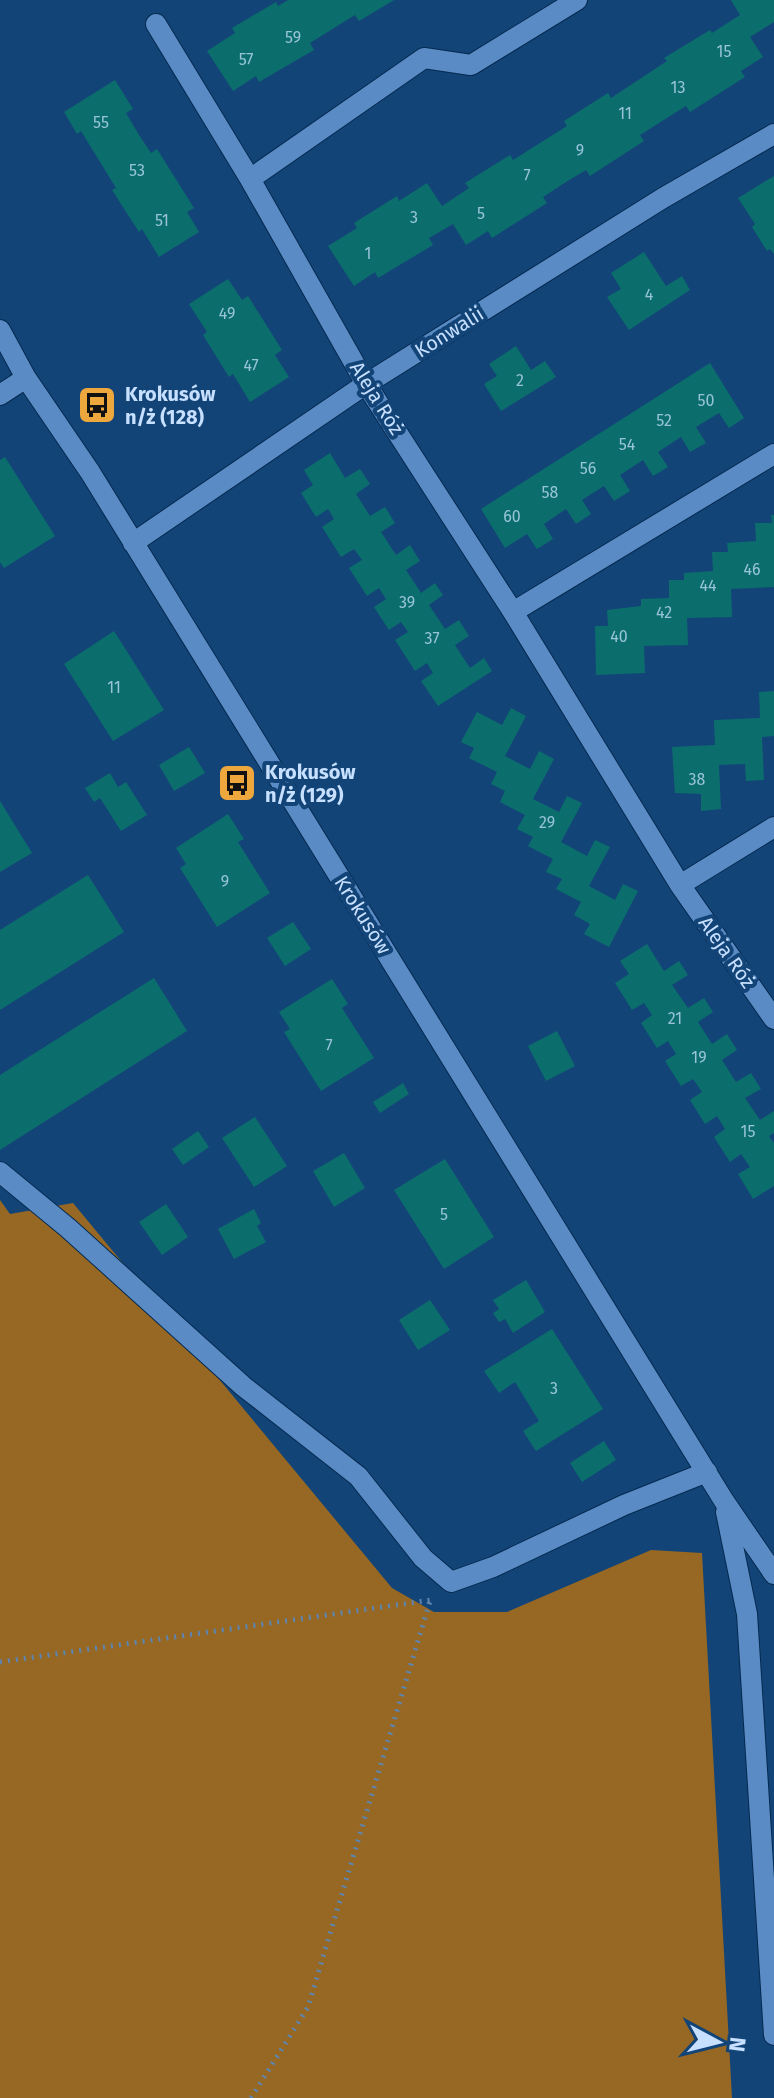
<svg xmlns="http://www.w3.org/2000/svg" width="774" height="2098" viewBox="0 0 774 2098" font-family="'Fira Sans',sans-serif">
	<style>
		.forest { fill: #966823 }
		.building { fill: #0b6e6d }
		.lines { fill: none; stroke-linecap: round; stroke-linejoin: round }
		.minor-casing { stroke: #042a50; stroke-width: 22 }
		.path { stroke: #5e85af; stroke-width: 5; stroke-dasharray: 2 6; stroke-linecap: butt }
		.minor { stroke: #5a8bc4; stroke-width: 20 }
		.labels { text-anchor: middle; stroke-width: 8; stroke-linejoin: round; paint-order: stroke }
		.number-label { font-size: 16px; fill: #98c4da }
		.street-label { font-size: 20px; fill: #c7e0ff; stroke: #134477 }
		.poi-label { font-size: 20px; font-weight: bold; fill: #c7e0ff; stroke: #134477; text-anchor: start }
	</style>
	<rect width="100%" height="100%" fill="#134477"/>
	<path class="forest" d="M0 1200 10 1214 73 1203 392 1588 434 1612H507L651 1550 702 1553 732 2098H0Z"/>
	<path class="building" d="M288 0H394L359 21 355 15 310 43 314 50 259 82 256 76 233 91 207 51 235 33 232 28 276 2 278 6Z
		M731 0H774V22L750 37 763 57 741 71 745 77 690 112 686 106 640 135 644 141 590 176 586 170 566 182 543 197 547 203 492 238 488 231 466 245 453 224 429 238 433 245 378 278 375 272 354 286 328 246 357 228 354 223 397 196 399 201 427 183 442 206 469 188 465 183 510 155 513 160 567 126 564 121 608 93 611 98 667 61 664 58 710 30 712 33 740 15Z
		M115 80 133 109 126 113 139 135 151 153 157 149 194 208 187 212 199 232 159 257 142 229 139 232 112 190 116 188 81 131 77 134 64 112Z
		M774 176V254L770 249 767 251 752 227 755 224 738 198Z
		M644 252 666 286 682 276 690 290 629 330 607 297 621 289 611 273Z
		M228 279 242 300 248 296 282 350 275 355 289 377 250 402 233 374 229 377 203 335 207 332 189 304Z
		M516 346 531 370 545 361 556 377 501 411 484 384 497 376 489 364Z
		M710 363 744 418 729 428 719 413 696 427 706 443 690 452 681 437 658 452 668 467 653 476 643 460 620 475 630 491 614 501 604 486 582 500 591 514 576 524 566 509 544 524 553 539 537 549 527 534 505 548 481 509Z
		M330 453 345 478 360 469 370 484 356 494 370 516 385 507 395 523 381 532 396 555 410 545 420 561 406 570 421 593 435 583 443 595 429 605 445 629 459 620 469 636 455 645 470 668 484 658 492 671 438 706 421 681 433 673 427 663 415 671 395 640 408 632 401 622 389 630 374 607 386 599 379 588 367 596 349 568 362 560 354 549 341 557 322 527 334 519 328 509 316 517 301 493 313 485 304 470Z
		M5 457 55 536 4 568 0 562V460Z
		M771 515H774V587L731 589 732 617 687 618 688 645 644 646 645 673 596 675 595 626H608L607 610 641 606V599L669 598V580H684V573L713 571 712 552H728L727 543 756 541 755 523H772Z
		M114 631 164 710 113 741 64 664Z
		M774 691V736L762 737 764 780 746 781 745 764 719 765 721 809 701 811V794L675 793 672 747 715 745 714 720 760 718 759 692Z
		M511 708 526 716 505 756 530 769 539 751 554 759 533 799 559 812 567 796 582 803 561 842 587 856 595 840 610 847 589 886 615 900 623 884 638 891 609 947 584 934 590 924 574 915 581 902 556 889 562 879 546 872 553 859 528 846 533 837 517 829 525 815 500 802 505 791 491 784 497 772 469 758 474 748 461 742 477 712 502 725Z
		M189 747 205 773 174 791 159 765Z
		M110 773 118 787 126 782 147 815 121 831 100 798 94 802 85 788Z
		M0 801 32 853 0 872Z
		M228 814 244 839 238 842 270 893 217 927 180 868 186 864 176 848Z
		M88 875 124 932 0 1010V930Z
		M293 922 311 949 285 966 267 938Z
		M647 944 664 971 679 961 688 975 672 985 688 1008 704 998 713 1012 698 1022 712 1044 727 1034 737 1050 722 1060 736 1082 751 1073 761 1089 745 1098 760 1120 774 1111V1133L769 1136 774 1143V1186L753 1199 738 1174 750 1167 741 1154 730 1162 714 1137 725 1129 717 1116 705 1124 690 1100 702 1092 693 1079 681 1086 665 1061 676 1054 668 1041 657 1048 641 1023 652 1015 644 1003 632 1010 615 983 629 974 620 961Z
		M154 978 187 1031 0 1150V1075Z
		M332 979 348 1004 342 1008 374 1058 321 1091 284 1032 290 1029 279 1012Z
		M557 1031 575 1066 546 1081 528 1046Z
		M403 1083 409 1094 380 1113 373 1102Z
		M255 1117 287 1166 254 1187 222 1138Z
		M198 1131 209 1147 183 1165 172 1149Z
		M344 1153 365 1188 334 1207 313 1171Z
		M445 1159 494 1237 444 1269 394 1190Z
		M166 1204 188 1237 162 1255 139 1222Z
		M254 1209 261 1223 257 1226 266 1242 234 1259 218 1229Z
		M526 1280 545 1312 513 1333 505 1319 499 1322 493 1313 499 1309 493 1300Z
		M430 1300 450 1330 418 1350 399 1320Z
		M552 1329 603 1409 536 1451 523 1431 539 1421 515 1382 499 1393 484 1371Z
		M604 1441 616 1460 582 1482 570 1463Z"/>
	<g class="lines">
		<defs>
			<path id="minor" d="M156 24 250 179 366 384 513 612 680 885 774 1019
				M250 179 424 58 471 65 577 0
				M0 330 26 378 90 472 724 1501 774 1574
				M0 395 26 378
				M133 543 366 384 663 198 774 134
				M513 612 774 454
				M680 885 774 827
				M0 1172 68 1228 243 1386 358 1476 423 1558 451 1582 493 1567 624 1505 707 1472
				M726 1512 747 1614 774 2035"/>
		</defs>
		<use href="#minor" class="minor-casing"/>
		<path class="path" d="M0 1662 431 1600
			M251 2098 308 2007 430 1601"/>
		<use href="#minor" class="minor"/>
	</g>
	<defs>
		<symbol id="bus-square" viewBox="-11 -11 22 22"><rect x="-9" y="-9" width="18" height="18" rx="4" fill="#eea73d" stroke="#134477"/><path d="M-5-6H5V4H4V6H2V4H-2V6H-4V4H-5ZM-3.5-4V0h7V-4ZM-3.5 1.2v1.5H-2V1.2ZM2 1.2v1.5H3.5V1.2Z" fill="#111"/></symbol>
	</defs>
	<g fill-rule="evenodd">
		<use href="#bus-square" x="75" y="383" width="44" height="44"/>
		<use href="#bus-square" x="215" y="761" width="44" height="44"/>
	</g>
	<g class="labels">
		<g class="number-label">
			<text x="293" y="43">59</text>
			<text x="724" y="57">15</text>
			<text x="246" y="65">57</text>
			<text x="678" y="93">13</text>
			<text x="625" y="119">11</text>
			<text x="101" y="128">55</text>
			<text x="580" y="156">9</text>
			<text x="137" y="176">53</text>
			<text x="527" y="181">7</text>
			<text x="481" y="219">5</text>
			<text x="414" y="223">3</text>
			<text x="162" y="226">51</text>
			<text x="368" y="259">1</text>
			<text x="649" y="300">4</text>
			<text x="227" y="319">49</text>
			<text x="251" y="371">47</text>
			<text x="520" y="386">2</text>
			<text x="706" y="406">50</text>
			<text x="664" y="426">52</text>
			<text x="627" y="450">54</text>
			<text x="588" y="474">56</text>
			<text x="550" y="498">58</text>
			<text x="512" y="522">60</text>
			<text x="752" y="575">46</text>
			<text x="708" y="591">44</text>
			<text x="407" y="608">39</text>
			<text x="664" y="618">42</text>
			<text x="619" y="642">40</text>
			<text x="432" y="644">37</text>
			<text x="114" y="693">11</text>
			<text x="697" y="785">38</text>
			<text x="547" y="828">29</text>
			<text x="225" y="887">9</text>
			<text x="675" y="1024">21</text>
			<text x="329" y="1051">7</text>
			<text x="699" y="1063">19</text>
			<text x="748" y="1137">15</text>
			<text x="444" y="1220">5</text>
			<text x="554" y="1394">3</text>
		</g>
		<g class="street-label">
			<text transform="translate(449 332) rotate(-32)" y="7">Konwalii</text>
			<text transform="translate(377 398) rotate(58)" y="7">Aleja Róż</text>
			<text transform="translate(363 915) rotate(58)" y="7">Krokusów</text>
			<text transform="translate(727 952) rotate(55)" y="7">Aleja Róż</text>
		</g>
		<g class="poi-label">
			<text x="125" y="401">Krokusów<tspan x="125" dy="23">n/ż (128)</tspan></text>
			<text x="265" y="779">Krokusów<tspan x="265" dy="23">n/ż (129)</tspan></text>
		</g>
	</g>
	<g transform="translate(718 2042) rotate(97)" stroke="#134477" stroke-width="6" paint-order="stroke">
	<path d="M0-6L14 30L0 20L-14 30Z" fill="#c7e0ff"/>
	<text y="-12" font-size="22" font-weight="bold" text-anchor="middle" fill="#c7e0ff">N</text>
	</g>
</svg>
